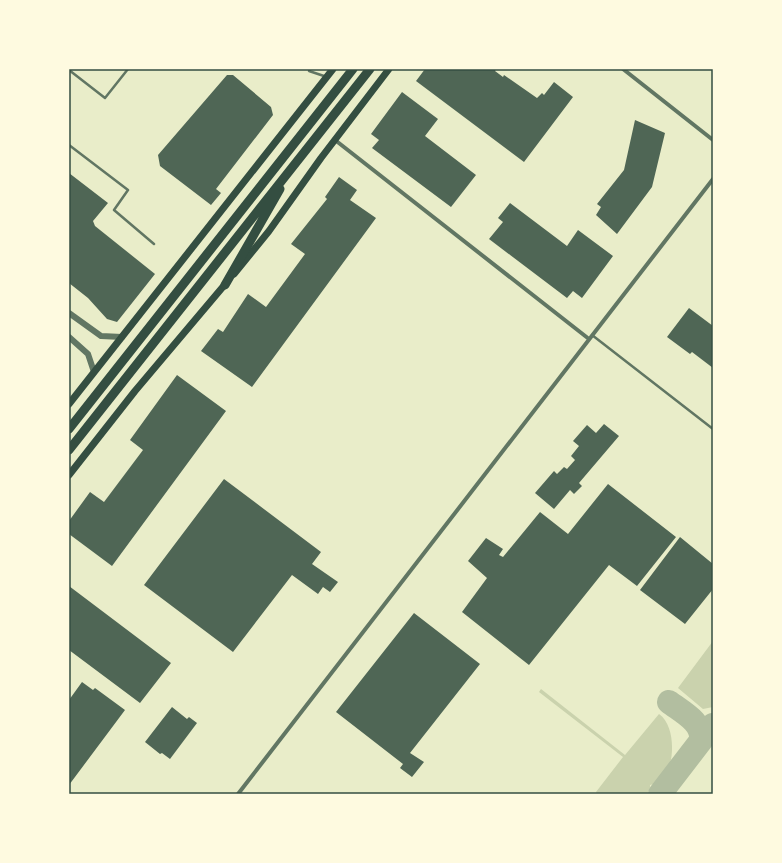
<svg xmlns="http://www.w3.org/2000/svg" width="782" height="863" viewBox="0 0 782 863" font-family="'Public Sans',sans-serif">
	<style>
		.green { fill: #cad2ad }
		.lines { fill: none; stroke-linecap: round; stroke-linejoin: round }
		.taxiway { stroke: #b2bea0; stroke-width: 24 }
		.building { fill: #4f6655 }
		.service { stroke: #617663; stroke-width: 2.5 }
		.minor { stroke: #617663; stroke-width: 4 }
		.tertiary { stroke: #617663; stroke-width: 6 }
		.secondary { stroke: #344e41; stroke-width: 7 }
		.motorway { stroke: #344e41; stroke-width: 9 }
		.neatline { fill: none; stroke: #344e41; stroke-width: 1.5 }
	</style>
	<rect width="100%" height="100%" fill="#e9edc9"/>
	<path class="green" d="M713 641V707L703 709 678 688Z
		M541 689 625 755 659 714C673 724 674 749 670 764 668 770 659 779 654 784L650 785V789L647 794H597L596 792 623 757 539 692Z"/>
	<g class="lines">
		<path class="taxiway" d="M669 702C682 712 703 722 701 740
			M660 794 713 725"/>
	</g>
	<path class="building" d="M425 69H496L495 71 503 77 504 75 537 98 542 93 544 95 554 82 573 97 524 162 416 81Z
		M227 75H233L271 107 273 115 216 189 221 193 211 205 160 166 158 155Z
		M402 92 438 119 425 136 476 175 451 207 372 148 379 140 371 134Z
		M635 120 665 133 652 187 617 234 596 215 601 207 597 204 624 170Z
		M69 173 108 203 93 221 95 226 155 274 117 322 107 319 88 298 69 283Z
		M339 177 357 190 350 200 376 218 252 387 201 351 218 329 223 332 248 294 266 307 305 254 291 244 327 199 325 197Z
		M510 203 567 246 578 230 613 256 582 298 573 291 567 298 489 239 503 222 498 218Z
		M689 308 713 326V368L692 352 690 354 667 337Z
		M177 375 226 411 112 566 69 534V521L90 492 104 502 143 450 130 440Z
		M604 424 619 436 579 483 582 486 574 494 570 490 554 509 535 493 554 471 557 474 564 467 567 469 575 460 571 456 579 446 573 441 587 425 596 433Z
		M224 479 321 552 312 564 338 582 330 592 323 587 318 594 292 575 233 652 144 585Z
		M608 484 676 537 637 586 609 565 529 665 462 612 487 578 468 561 486 538 503 549 499 555 503 557 540 512 568 534Z
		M680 537 713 564V589L685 624 640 590Z
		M69 586 171 663 140 703 69 650Z
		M414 613 480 664 410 753 424 762 412 777 400 768 403 764 336 712Z
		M82 682 93 690 95 688 125 710 69 785V700Z
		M172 707 187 719 189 717 197 723 170 759 162 753 160 754 145 742Z"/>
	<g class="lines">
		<path class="service" d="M310 69 309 71 327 77
			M69 70 105 98 128 69
			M69 145 128 190 114 210 154 244
			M592 335 713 429"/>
		<path class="minor" d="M623 69 713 140
			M335 140 589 339
			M238 794 713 179"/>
		<path class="tertiary" d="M69 313 101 336 122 337
			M69 337 88 354 94 372"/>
		<path class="secondary" d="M234 274 269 231 321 158 389 69
			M69 404 333 69
			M69 475 135 391 227 282"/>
		<path class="motorway" d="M225 285 280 189
			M69 429 353 69
			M69 450 370 69"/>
	</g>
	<rect width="782" height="863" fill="none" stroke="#fefae0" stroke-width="140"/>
	<rect x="70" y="70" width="642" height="723" class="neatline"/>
</svg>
